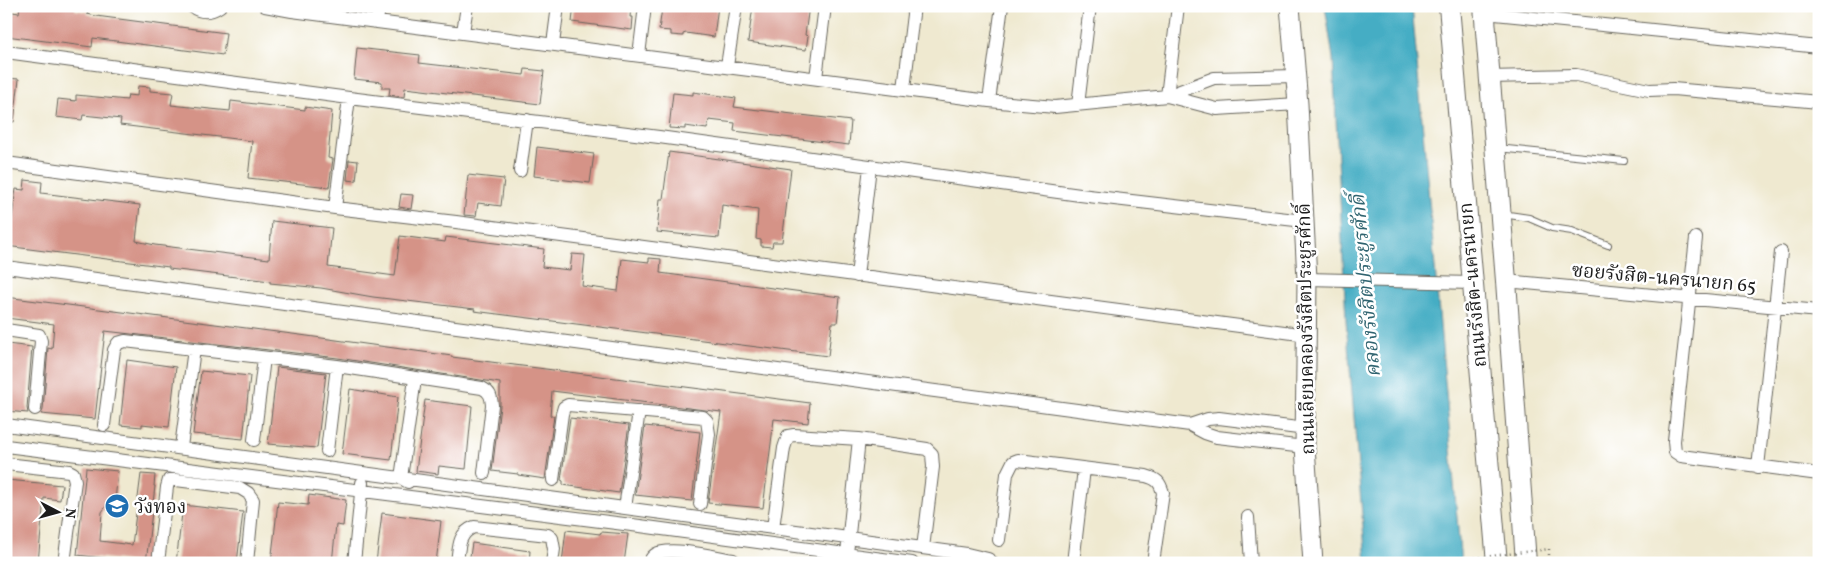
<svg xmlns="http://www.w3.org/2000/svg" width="1825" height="569" viewBox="0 0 1825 569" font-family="Vollkorn,'Noto Serif Thai',serif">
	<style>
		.water { fill: #45adc4; stroke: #306470 }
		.building { fill: #d59387 }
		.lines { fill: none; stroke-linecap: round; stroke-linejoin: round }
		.lane-casing { stroke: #66645b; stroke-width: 8 }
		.street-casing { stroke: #66645b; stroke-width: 14 }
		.secondary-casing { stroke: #66645b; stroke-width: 21 }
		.primary-casing { stroke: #66645b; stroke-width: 22 }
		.path { stroke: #66645b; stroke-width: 2.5; stroke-dasharray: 1 4; stroke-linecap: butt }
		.lane { stroke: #fff; stroke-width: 6 }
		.street { stroke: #fff; stroke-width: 12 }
		.secondary { stroke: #fff; stroke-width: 19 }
		.primary { stroke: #fff; stroke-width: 20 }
		.path-bridge { stroke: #66645b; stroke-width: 2.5; stroke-dasharray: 1 4; stroke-linecap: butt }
		.labels { text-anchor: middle; stroke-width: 5; stroke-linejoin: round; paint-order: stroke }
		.street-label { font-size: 19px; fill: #1c1c1c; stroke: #fff }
		.poi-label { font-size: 19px; fill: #1c1c1c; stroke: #fff; text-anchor: start }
		.water-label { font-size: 20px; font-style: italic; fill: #306470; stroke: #fff }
	</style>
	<rect width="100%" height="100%" fill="#fff"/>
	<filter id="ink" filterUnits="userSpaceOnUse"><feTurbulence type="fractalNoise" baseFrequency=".02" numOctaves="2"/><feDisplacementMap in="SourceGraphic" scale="10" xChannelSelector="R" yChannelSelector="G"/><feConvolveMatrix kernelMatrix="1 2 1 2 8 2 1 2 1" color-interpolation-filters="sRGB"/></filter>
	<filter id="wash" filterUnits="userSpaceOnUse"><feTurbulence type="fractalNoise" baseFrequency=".0096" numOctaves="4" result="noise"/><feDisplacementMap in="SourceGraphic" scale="20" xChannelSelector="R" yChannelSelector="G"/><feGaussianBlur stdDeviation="1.12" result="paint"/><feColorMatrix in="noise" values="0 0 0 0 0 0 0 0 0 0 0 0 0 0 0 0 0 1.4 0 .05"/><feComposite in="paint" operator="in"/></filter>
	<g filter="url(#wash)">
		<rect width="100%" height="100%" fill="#efe9d0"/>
		<path class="water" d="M1325 6H1412L1461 563H1366L1346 320 1333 58Z"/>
		<g id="blocks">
			<path class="building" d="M20 6H76L75 10 88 12 87 14 96 16 226 33 223 55 93 38 92 47 6 36V11L19 13Z
				M574 6H631L630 17H633L632 30 572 22Z
				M665 6H718L714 37 686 33 683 34V36L671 35V31L659 30 662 8H664Z
				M753 6H809L805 35 808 36 806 50 748 42Z
				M357 48 420 55 419 63 524 75 525 69 544 71 540 104 405 88 404 97 389 95 390 88H382V82L354 79Z
				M6 78 19 79 14 122H6Z
				M138 86 150 87V91L173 93 171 105 230 111 231 101 305 110V107L332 111 328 158 333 159 329 187 248 178 252 141 120 125 121 119 83 115 82 120 56 117 58 99 76 101V95L127 100 128 95 137 96Z
				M693 92 736 98 734 107 851 121 849 145 734 131 735 123 709 120 707 129 685 126V129L669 128 673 93 693 95Z
				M537 147 594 154 590 183 534 176Z
				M669 152 791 169 782 242H773L772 247 761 246V240L756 239 758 210 722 205 719 238 657 232 660 199H663Z
				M349 160 358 161 356 181 347 180Z
				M468 175 504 179 501 206 478 203 476 216 464 215Z
				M25 180 42 182 41 193 140 205 136 241 155 245 269 259 272 221 332 228 328 267 395 276 400 236 445 242 446 237 544 249 542 267 570 270 572 254 585 255 582 286 618 291 622 259 649 262V258L661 259 660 273 840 297 837 323H832L828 356 474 311 475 309 373 297 321 288 270 283V281L169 269V267L6 246V224H11L16 189 24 190Z
				M401 194 413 195 411 209 399 207Z
				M6 297 300 335 452 356V357L810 403 808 423 774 419 763 508 708 503 721 412 552 391 550 416H554L545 479 518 475V474L492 471 500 406V383L338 358 105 331 95 419 41 414 43 410 48 348 52 349 54 324 6 318Z
				M7 344 32 347 27 408 28 413 6 411Z
				M127 360 176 367 169 427 142 424V427L120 425Z
				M277 367 326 373 317 448 268 444Z
				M201 371 250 376 243 439 193 434Z
				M350 389 398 397 391 460 342 454Z
				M425 400 472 406 466 469 439 466 438 474 416 471Z
				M570 418 629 425 619 493 563 485V481L561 480Z
				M645 426 700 432 692 501 635 495Z
				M86 468 118 471 115 501 109 502 102 512 100 541 132 545 141 474 155 475 154 486H155L146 563 77 555Z
				M6 480 62 485 60 500 44 498 38 563H6Z
				M309 495 346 500 343 526 336 525 332 563H271L278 502 308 505Z
				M183 505 243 512 237 563H176Z
				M382 513 441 521 436 563H376Z
				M566 530 600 534 601 532 628 534 624 563H562Z
				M472 543 530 551 529 563H469Z"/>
		</g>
	</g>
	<g filter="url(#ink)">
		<use href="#blocks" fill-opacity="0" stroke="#66645b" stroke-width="1"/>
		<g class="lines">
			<defs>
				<path id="lane" d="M1497 148 1624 161
					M1502 214 1529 218 1552 228 1572 231 1608 245"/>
				<path id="street" d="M191 6C201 13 210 13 220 6
					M265 6 292 11 989 101 1055 107 1167 96 1214 78 1296 76
					M1485 13 1819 47
					M377 22 379 6
					M463 32 467 6
					M553 44 558 6
					M6 52 349 98 659 137 1080 195 1304 221
					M639 55 645 6
					M727 66 736 6
					M1489 77 1576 75 1649 90 1673 89 1819 102
					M816 78 825 6
					M904 89 914 6
					M1167 96 1217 109 1298 104
					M1167 96 1178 6
					M989 101 1002 6
					M1078 105 1090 6
					M6 163 335 208 456 222 1307 335
					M520 171 527 120
					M335 208 349 98
					M1696 238 1674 441 1675 452 1681 456 1819 474
					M6 267 1190 425 1205 433 1217 437 1305 447
					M857 276 870 167
					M1307 279 1472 283
					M1506 281 1819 311
					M6 330 39 335 41 341 35 409
					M6 425 967 554 988 559 993 563
					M104 425 114 350 118 343 125 341 337 366
					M1190 425 1208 419 1219 418 1306 429
					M254 440 264 358
					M6 446 640 526 912 563
					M181 447 194 349
					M327 451 337 366 482 388C490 392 491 396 492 405L484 473
					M6 464 69 471 73 473 75 481 64 563
					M1758 467 1781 252
					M553 480 562 414 564 407 568 405 703 417 707 421 709 434 700 504
					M408 482 401 478 415 379
					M625 508 639 411
					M1248 517 1251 563
					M773 528 784 448 788 436 794 435 859 439 927 449 932 454 933 467 923 548
					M999 540 1007 474 1013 462 1018 460 1146 476C1157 479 1160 482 1163 493L1153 563
					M158 563 167 487 169 480H176L240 488 248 493 253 500 247 563
					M354 563 362 483
					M457 563C459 548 458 533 474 527L548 535 552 538 554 549 552 563
					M649 563C651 559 652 556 656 554 670 546 716 557 733 560L737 563
					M846 563 859 439
					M1073 563 1084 469"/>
				<path id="secondary" d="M1290 6 1298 104 1307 279 1305 447 1313 563"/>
				<path id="primary" d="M1449 6 1497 563
					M1484 6 1506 281 1526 563"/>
			</defs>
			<use href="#lane" class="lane-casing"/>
			<use href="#street" class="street-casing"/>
			<use href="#secondary" class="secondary-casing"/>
			<use href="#primary" class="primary-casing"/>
			<path class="path" d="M1549 549V563
				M1475 558V563"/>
			<use href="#lane" class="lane"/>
			<use href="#street" class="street"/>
			<use href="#secondary" class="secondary"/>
			<use href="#primary" class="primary"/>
			<path class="path-bridge" d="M1475 558 1549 549"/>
		</g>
	</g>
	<defs>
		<symbol id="school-disc" viewBox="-11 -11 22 22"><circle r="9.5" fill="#1f6fb2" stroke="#fff"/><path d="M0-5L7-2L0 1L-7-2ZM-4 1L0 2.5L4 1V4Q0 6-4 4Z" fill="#fff"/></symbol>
	</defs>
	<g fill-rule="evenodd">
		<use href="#school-disc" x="103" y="492" width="28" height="28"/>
	</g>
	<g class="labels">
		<g class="street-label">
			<text transform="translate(1664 277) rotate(5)" y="7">ซอยรังสิต-นครนายก 65</text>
			<text transform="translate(1472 285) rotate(-95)" y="7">ถนนรังสิต-นครนายก</text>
			<text transform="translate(1305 329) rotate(-91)" y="7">ถนนเลียบคลองรังสิตประยูรศักดิ์</text>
		</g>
		<g class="poi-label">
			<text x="134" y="513">วังทอง</text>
		</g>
		<g class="water-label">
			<text transform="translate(1365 286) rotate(-95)" y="7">คลองรังสิตประยูรศักดิ์</text>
		</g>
	</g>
	<rect width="1825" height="569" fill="none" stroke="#fff" stroke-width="25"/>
	<g transform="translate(58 512) rotate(96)" stroke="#ffffff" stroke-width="4" paint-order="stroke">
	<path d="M0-4L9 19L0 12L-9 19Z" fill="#1c1c1c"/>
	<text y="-8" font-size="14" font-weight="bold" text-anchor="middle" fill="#1c1c1c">N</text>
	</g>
</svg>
